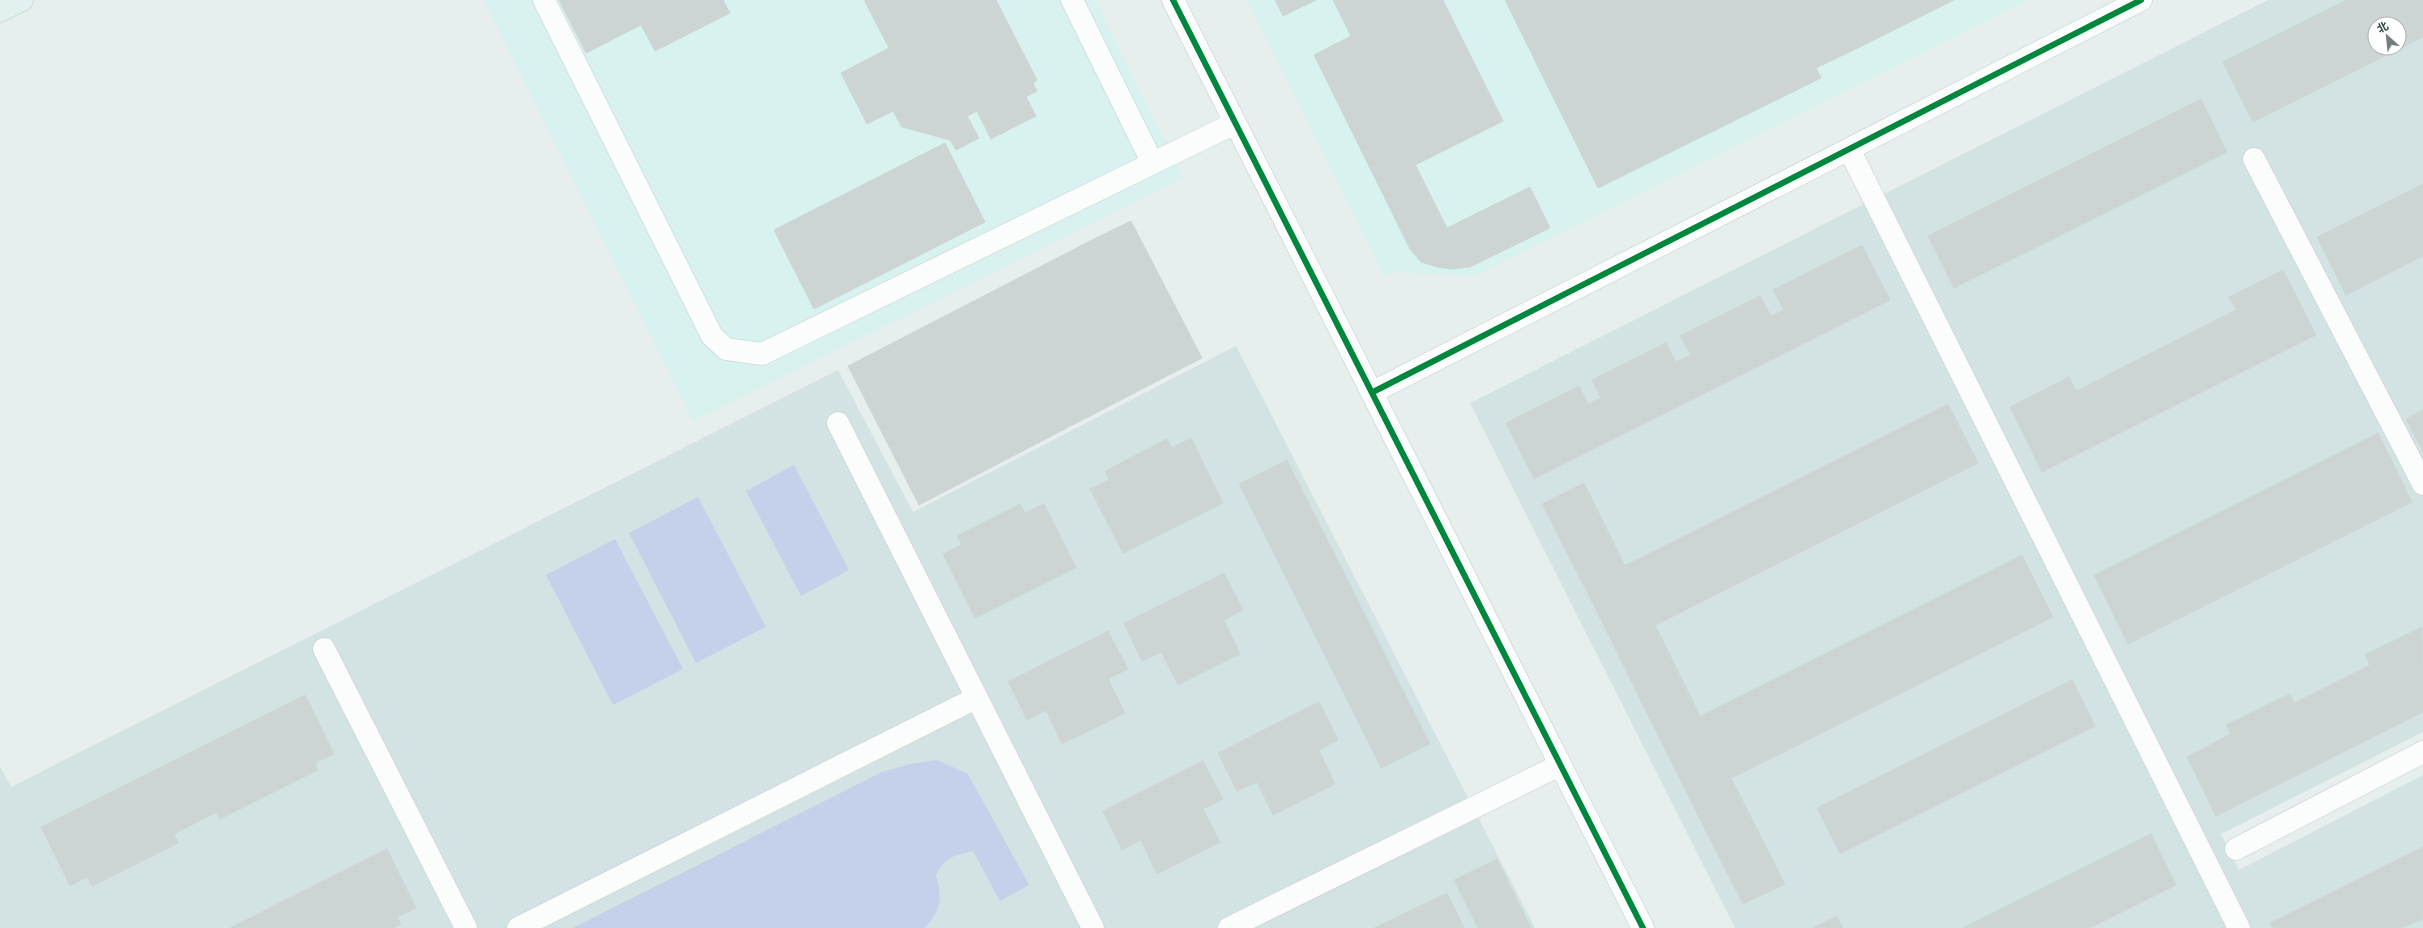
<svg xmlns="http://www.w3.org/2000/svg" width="2423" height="928" viewBox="0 0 2423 928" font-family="'PT Sans Narrow','Noto Sans SC',sans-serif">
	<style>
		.residential { fill: #d3e3e3; fill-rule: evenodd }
		.commercial { fill: #d8f2f0 }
		.green { fill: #c5d0eb }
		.building { fill: #ccd5d4; stroke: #ccd6d6; fill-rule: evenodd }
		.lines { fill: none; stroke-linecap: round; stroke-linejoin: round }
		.minor-casing { stroke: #c4cccc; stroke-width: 23 }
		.major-casing { stroke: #b3d0d1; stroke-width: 23 }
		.minor { stroke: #fbfcfc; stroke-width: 22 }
		.major { stroke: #e2f0f0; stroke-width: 22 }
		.cycleway-casing { stroke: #fff; stroke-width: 8 }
		.cycleway { stroke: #00873e; stroke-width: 6 }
	</style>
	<rect width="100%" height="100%" fill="#e6eeee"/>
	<path class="residential" d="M2268 0H2423V732L2221 834 2239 870 2423 775V928H1735L1470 403ZM2375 24H2399V48H2375Z
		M1236 346 1535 928H0V766L11 787 838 370 913 512Z"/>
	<path class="commercial" d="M484 0H1095L1183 178 693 421Z
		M1247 0H2029L1474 276 1393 272 1384 277Z"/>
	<path class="green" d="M794 465 849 570 801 596 746 491Z
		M698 497 766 627 696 663 629 533Z
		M615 539 683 669 613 705 546 575Z
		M937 760 968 774 1029 885 1000 901 973 851C955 855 945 857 936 875 943 901 941 908 925 928H573L882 772 910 764Z"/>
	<path class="building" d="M559 0H723L730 13 655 51 641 25 586 53Z
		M864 0H996L1037 80 1033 83 1037 91 1026 97 1036 116 991 139 977 111 967 116 979 138 956 150 950 140 902 127 893 111 867 124 841 73 889 48Z
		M1275 0H1316L1283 16Z
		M1333 0H1443L1503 121 1415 165Z
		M1505 0H1782L1821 78 1598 188Z
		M1782 0H1841L1864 45 1816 68Z
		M1841 0H1954L1864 45Z
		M2346 0H2423V37L2253 122 2223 62ZM2375 24H2399V48H2375Z
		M1351 36 1447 228 1530 187 1550 228 1470 267 1453 269 1437 267 1421 262 1410 249 1314 55Z
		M2201 99 2227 152 1954 288 1928 236Z
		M945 143 985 222 814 309 774 230Z
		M2423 184V256L2346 295 2317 237Z
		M1131 221 1202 358 1165 377 1094 239Z
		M1094 239 1165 377 919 505 848 366Z
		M1862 245 1890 300 1534 479 1506 423 1579 386 1588 404 1601 398 1592 380 1666 343 1676 362 1691 355 1680 336 1760 296 1771 316 1784 310 1773 290Z
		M2283 270 2316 335 2042 472 2010 407 2069 377 2076 391 2236 310 2229 297Z
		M1948 404 1978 463 1614 646 1584 586Z
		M2423 410V452L2406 419Z
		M2378 433 2412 502 2128 644 2094 575Z
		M1191 438 1223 503 1123 553 1090 489 1109 480 1105 471 1167 439 1172 448Z
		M1287 460 1430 744 1381 768 1239 484Z
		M1584 483 1625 566 1584 586 1542 504Z
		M1020 504 1025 513 1044 504 1076 568 975 618 943 554 962 545 957 536Z
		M2022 555 2053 617 1690 799 1659 737Z
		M1224 573 1243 610 1224 620 1240 654 1178 685 1161 652 1142 661 1124 623Z
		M1655 625 1700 716 1659 737 1614 646Z
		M2422 627 2423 712 2216 816 2187 757 2231 734 2226 725 2290 694 2294 703 2370 665 2365 655Z
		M1108 631 1128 669 1108 679 1125 713 1062 744 1046 710 1027 720 1008 682Z
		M2072 680 2095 726 1840 854 1817 808Z
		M305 695 334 754 315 763 318 770 220 819 217 812 174 834 178 843 92 886 87 877 70 886 41 827Z
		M1319 702 1338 740 1319 750 1335 784 1273 815 1257 782 1237 791 1218 753Z
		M1203 761 1223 799 1203 809 1220 842 1157 874 1141 840 1122 850 1103 811Z
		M1731 778 1785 884 1743 904 1690 799Z
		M2151 834 2176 885 2090 928H1963Z
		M2423 847V919L2401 928H2272L2270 923Z
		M387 849 416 908 397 917 401 924 393 928H230Z
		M1497 859 1531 928H1478L1454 880Z
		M1447 893 1464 928H1374Z
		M1837 916 1843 928H1813Z"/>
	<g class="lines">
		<defs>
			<path id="minor" d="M544 0 712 336 726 349 762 354 1235 123
				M1072 0 1152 162
				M1173 0 1643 928
				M1849 149 2239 928
				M2254 159 2423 484
				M1373 392 2141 0
				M838 423 1093 928
				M324 649 466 928
				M2236 849 2423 752
				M518 928 976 698
				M1229 928 1560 765"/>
			<path id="major" d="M0 11 22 0"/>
		</defs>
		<use href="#minor" class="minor-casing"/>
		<use href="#major" class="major-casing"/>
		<use href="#minor" class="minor"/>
		<use href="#major" class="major"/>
		<defs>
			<path id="cycleway" d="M1173 0 1643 928
				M1373 392 2141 0"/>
		</defs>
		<use href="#cycleway" class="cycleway-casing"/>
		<use href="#cycleway" class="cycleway"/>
	</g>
	<g transform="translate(2387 36) rotate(333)"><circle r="19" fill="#ffffff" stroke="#adb4b4"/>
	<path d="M0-3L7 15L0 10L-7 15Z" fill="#72807f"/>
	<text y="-6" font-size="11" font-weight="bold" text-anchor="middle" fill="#334443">北</text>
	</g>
</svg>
